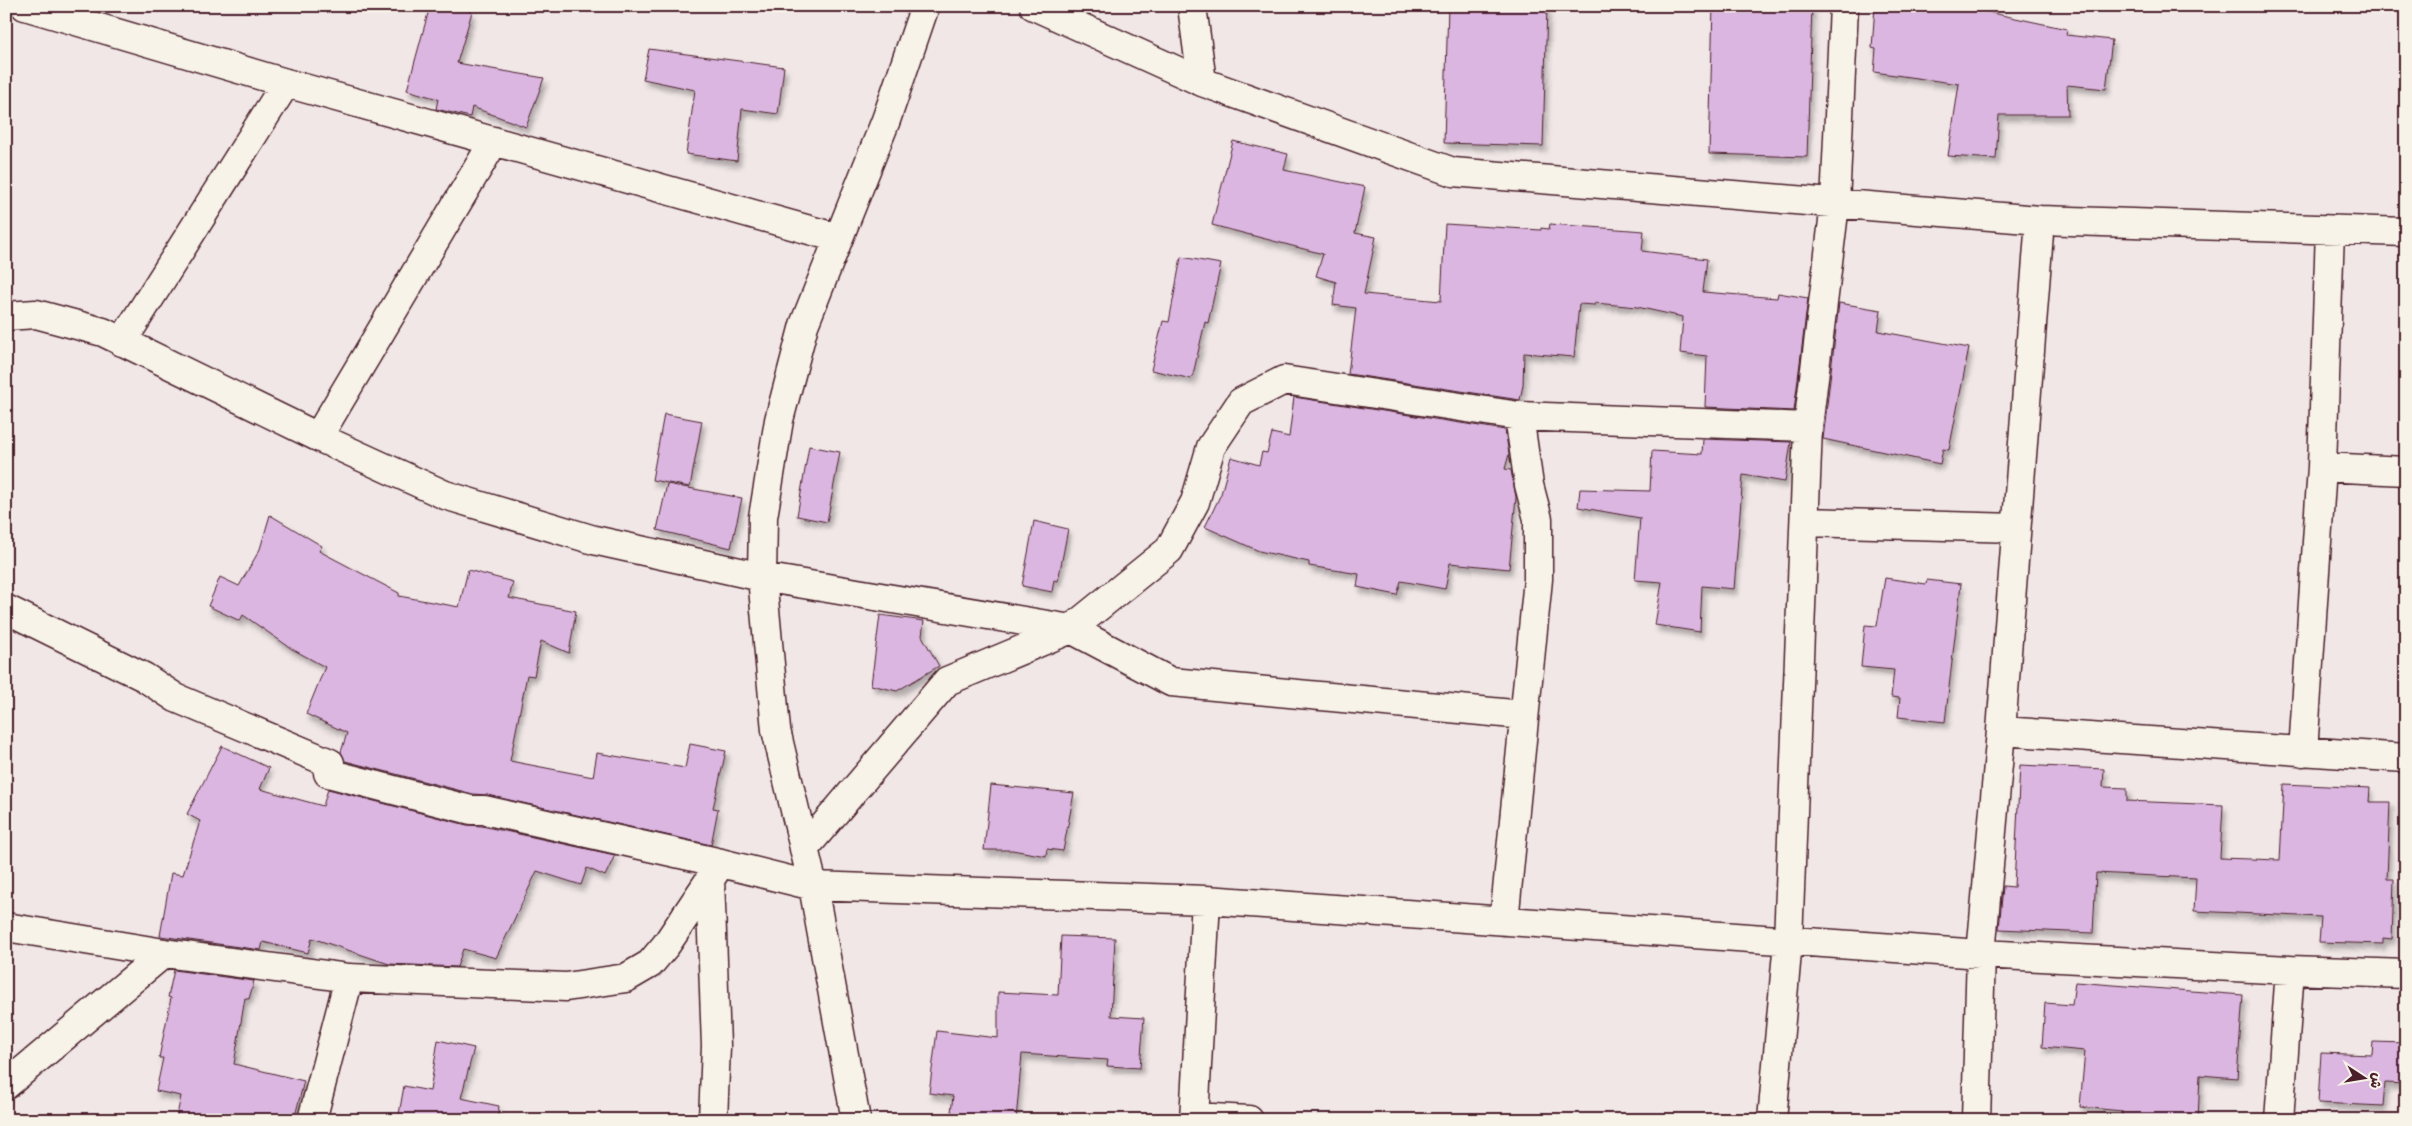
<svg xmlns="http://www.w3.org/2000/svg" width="2412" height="1126" viewBox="0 0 2412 1126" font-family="Caveat,'Playpen Sans Arabic',sans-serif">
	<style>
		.building { fill: #dab6e1; stroke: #4a1f2b; filter: url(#shadow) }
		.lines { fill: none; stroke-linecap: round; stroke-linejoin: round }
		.minor-casing { stroke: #4a1f2b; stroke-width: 31 }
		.minor { stroke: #f7f3e8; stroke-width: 28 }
	</style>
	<defs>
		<filter id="shadow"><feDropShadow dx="3" dy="5.5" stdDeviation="2.5" flood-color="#0004"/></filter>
	</defs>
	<rect width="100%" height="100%" fill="#f1e7e7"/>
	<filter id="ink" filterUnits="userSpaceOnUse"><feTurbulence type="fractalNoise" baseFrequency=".02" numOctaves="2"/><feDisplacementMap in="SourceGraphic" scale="10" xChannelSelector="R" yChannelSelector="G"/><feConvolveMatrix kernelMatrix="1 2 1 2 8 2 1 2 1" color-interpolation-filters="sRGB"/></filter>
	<g filter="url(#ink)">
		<path class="building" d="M430 6H453L472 12 457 63 544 78 526 127 472 107 470 117 436 109 438 99 407 90Z
			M1448 6H1547L1543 146 1444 143Z
			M1713 6H1812L1807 157 1709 154Z
			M1875 6H1959L2067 29 2066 35 2112 40 2106 89 2067 85 2068 115H1999L1996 159 1948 156 1959 84 1874 72 1876 49 1872 48Z
			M649 49 784 67 778 114 742 109 737 161 686 154 695 90 643 79Z
			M1233 141 1288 154 1284 170 1365 187 1355 233 1376 237 1364 294 1441 301 1445 224 1541 230V228L1549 229 1550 224 1644 231 1642 251 1707 259 1703 292 1777 298 1778 293 1808 298 1794 411 1705 407 1707 356 1680 353 1683 317 1637 307 1595 303V305L1579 304 1574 357 1524 353 1523 385 1520 400 1348 374 1356 308 1333 305 1336 282 1316 276 1323 254 1212 225Z
			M1181 257 1221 264 1208 323 1205 322 1192 379 1151 370 1163 321 1169 322Z
			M1839 303 1881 310 1878 331 1969 348 1949 450 1943 449 1940 464 1823 439Z
			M1294 397 1505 430 1509 454 1505 469 1511 470 1516 497 1509 569 1450 563 1445 589 1401 581 1397 595 1357 587 1359 574 1309 566V562L1259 551 1205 527 1221 494 1231 457 1259 465 1262 452 1267 453 1272 433 1289 437Z
			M664 414 702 421 690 487 652 480Z
			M1703 439 1791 442 1785 482 1743 475 1734 589 1702 586 1700 632 1655 625 1662 582 1635 580 1640 518 1578 507 1580 489 1650 491 1652 451 1702 454Z
			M809 446 840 452 827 522 797 516Z
			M667 484 742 498 731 548 657 530Z
			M270 515 322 546 319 551 399 593V596L459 607 468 570 513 582 509 598 576 611 569 653 541 641 534 676 527 675 510 761 593 777 597 753 685 768 690 744 726 751 713 808 718 809 711 845 487 795 473 794 345 761 341 752 347 733 306 714 325 667 292 649 243 615 240 621 208 606 220 577 239 586 260 549Z
			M1034 521 1068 529 1058 581 1054 580 1052 592 1022 586Z
			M1885 578 1926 584 1927 580 1961 584 1945 722 1898 717 1900 698 1891 697 1894 670 1861 667 1865 625 1877 626Z
			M880 615 924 621 922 636 939 666 897 691 871 685Z
			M222 746 269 768 260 789 323 806 328 789 467 825 482 826 615 855 605 876 587 868 581 885 537 871 496 958 463 949 457 967 389 964 312 938 308 953 263 942 261 950 160 936 171 873 183 875 200 821 187 814Z
			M2020 765 2104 769 2103 787 2127 788V801L2223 805 2220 858 2280 860 2284 784 2370 788 2369 802H2390L2387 879H2394L2392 939 2383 938V944L2319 942 2321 917 2194 911 2196 878 2096 873 2093 933 1999 929 2003 886 2014 887Z
			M991 785 1074 793 1063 851 1047 849 1046 856 1012 850H984Z
			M1061 936 1115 938 1111 1016 1144 1018 1140 1068 1107 1066 1108 1060 1022 1054 1016 1120H993L951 1112 953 1096 929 1093 937 1031 998 1038V992L1058 995Z
			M174 970 254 981 249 999 245 998 234 1064 304 1081 294 1120H176L181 1096 156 1091 163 1058H159L171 998 168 997Z
			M2075 982 2243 995 2237 1078 2200 1075 2198 1120H2122V1111L2080 1107 2085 1051 2042 1047 2045 1003 2072 1005Z
			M438 1040 474 1048 461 1098 499 1106 497 1120H398L404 1086 430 1091Z
			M2373 1042 2406 1043V1084L2385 1083 2383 1106 2318 1103 2321 1053 2372 1055Z"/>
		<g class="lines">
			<defs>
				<path id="minor" d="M25 6 286 83 838 238
					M1034 6 1202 82 1453 172 2040 220 2406 232
					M1192 6 1202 82
					M6 316 36 314 103 332 318 437 445 495 594 540 762 577 1071 629 1171 682 1524 715
					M122 342 286 83
					M318 437 494 141
					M2322 467 2406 471
					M1805 522 2016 528
					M6 609 144 677 176 698 330 763 328 773 471 810H484L721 863 813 886 1206 900 1981 954 2290 970 2406 974
					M2001 731 2406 758
					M2303 752 2322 467 2330 230
					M804 849 947 681 1071 629 1169 550 1195 502 1211 447 1241 402 1284 380 1519 416 1808 427
					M710 878 716 1046 713 1120
					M1504 921 1538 579V519L1529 485 1519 416
					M6 927 164 953 349 978 566 987 626 978 650 964 666 945 721 863
					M6 1085 164 953
					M1194 1117 1249 1120
					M312 1120 349 978
					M856 1120 813 886 776 730 762 577 763 517 779 420 804 325 886 120 925 6
					M1194 1120 1206 900
					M1772 1120 1788 941 1808 427 1835 204 1844 6
					M1976 1120 1981 954 2001 731 2040 220
					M2279 1120 2290 970"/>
			</defs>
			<use href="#minor" class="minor-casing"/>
			<use href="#minor" class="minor"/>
		</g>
	</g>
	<rect width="2412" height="1126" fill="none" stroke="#f7f3e8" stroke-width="25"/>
	<rect x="12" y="12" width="2387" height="1101" fill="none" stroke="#4a1f2b" stroke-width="2" filter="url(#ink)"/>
	<g transform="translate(2364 1078) rotate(102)" stroke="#f7f3e8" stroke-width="4" paint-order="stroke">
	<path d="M0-4L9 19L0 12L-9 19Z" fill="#4a1f2b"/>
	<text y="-8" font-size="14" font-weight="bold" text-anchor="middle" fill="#4a1f2b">ش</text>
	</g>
</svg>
